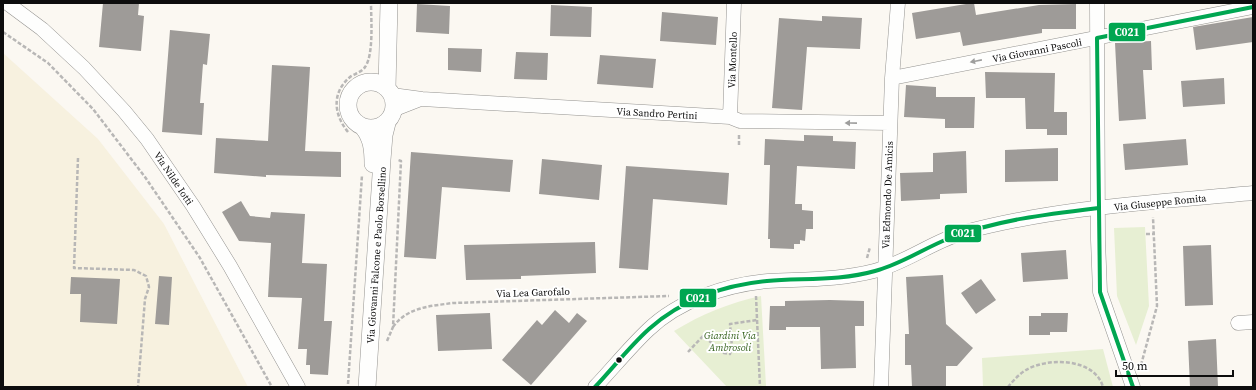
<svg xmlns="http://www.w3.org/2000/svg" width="1256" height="390" viewBox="0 0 1256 390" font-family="'Source Serif 4',serif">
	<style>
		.farmland { fill: #f7f1df }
		.green { fill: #e7efd3 }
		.building { fill: #9e9b98 }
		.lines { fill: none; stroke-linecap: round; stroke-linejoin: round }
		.minor-casing { stroke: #949390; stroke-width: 15 }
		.tertiary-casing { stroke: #949390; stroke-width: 18 }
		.path { stroke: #b8b7b6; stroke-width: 2.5; stroke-dasharray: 4 2; stroke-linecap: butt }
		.minor { stroke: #fefefd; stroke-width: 14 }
		.tertiary { stroke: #fefefd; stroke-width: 17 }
		.bus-1-casing { stroke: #fff; stroke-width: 7 }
		.bus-1 { stroke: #00a651; stroke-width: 4 }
		.oneway { fill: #9e9e9d }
		.bus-dot { fill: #0d0d0d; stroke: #fff; stroke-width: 1.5 }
		.labels { text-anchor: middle; stroke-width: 4; stroke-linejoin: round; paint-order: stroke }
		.street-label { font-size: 10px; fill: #0d0d0d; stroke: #fff }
		.park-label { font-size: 10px; font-style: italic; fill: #36631f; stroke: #fff }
		.line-badge { stroke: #fff; stroke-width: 1.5 }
		.badge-label { font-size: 11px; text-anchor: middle; font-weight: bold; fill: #fff }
	</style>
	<rect width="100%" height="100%" fill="#fbf8f2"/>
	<path class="farmland" d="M3 53 98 139 164 224 248 387H3Z"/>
	<path class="green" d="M1145 227 1149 306 1136 345 1117 296 1114 228Z
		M761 296 766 386 727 387 674 331C702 314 729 303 761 296Z
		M1103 349 1113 387H983L982 358Z"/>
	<path class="building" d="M103 3H139L138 15 144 16 141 51 99 47Z
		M972 3H974L976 15 1039 5 1076 4V29H1042V33L963 46 960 32 916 39 912 13Z
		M417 4 450 6 449 34 416 32Z
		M551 5 592 7 591 37 550 36Z
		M662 12 718 17 716 45 660 41Z
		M822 16 862 18 860 49 807 47 802 110 772 108 779 18 822 21Z
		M1253 17V42L1196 50 1193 27Z
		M170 30 210 34 207 65 203 64 200 103H204L202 135 162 132Z
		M1151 41 1152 70H1143L1146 119 1119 121 1115 43Z
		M448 48 482 49 481 72 448 70Z
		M516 52 548 53 547 80 514 79Z
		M600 55 656 59 653 88 597 84Z
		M272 65 310 67 305 151 341 152V177L266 175V177L214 173 216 138 268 141Z
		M985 72 1055 73 1054 112H1067V135H1047V129H1026L1025 98H986Z
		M1224 78 1225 104 1183 107 1181 81Z
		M906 85 936 87V97H975L974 128H945V119L904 117Z
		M804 135 833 136V141L856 142 855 169 797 166 795 204H802V210L813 211V229H806L805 241 800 240V244H794V249L770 248V239H768L770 165H764L765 139 804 141Z
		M1186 139 1188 165 1125 170 1123 144Z
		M1058 148V181L1005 182V150Z
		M966 151 967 193 940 194V199L901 201 900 173 933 172V153Z
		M411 152 513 160 510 192 442 187 436 259 404 257Z
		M542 159 602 165 599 200 539 194Z
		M626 166 729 173 727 205 653 199 648 270 619 268Z
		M241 201 250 216 270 218 271 212 305 214 302 263 327 264 324 321H332L328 375 310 374V365H306L307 349H298L302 298 268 297 271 243 239 241 222 212Z
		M595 242 596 273 521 276V279L466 280 464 245Z
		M1211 245 1213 305 1185 306 1183 246Z
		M1066 250 1068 279 1023 282 1021 253Z
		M943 275 946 324 973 348 957 366H946V387H912L911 365H905V334H909L906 277Z
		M159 276 172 277 169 325 155 324Z
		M71 277 120 279 117 324 80 322 81 294H70Z
		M981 279 996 300 976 314 961 293Z
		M830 300 864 301V326H855L856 368 821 369 820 327H786V330H769L770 306H785V301Z
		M555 310 569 323 577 313 587 321 531 385 502 360 537 320 542 325Z
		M490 313 492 349 438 351 436 315Z
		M1041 313H1068L1067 332H1050V335H1029V316H1041Z
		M1216 339 1218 387H1190L1188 341Z"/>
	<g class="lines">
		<defs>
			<path id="minor" d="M7 3 42 29 84 68 124 111 147 139 193 206 230 266 298 387
				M1097 3 1098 240 1100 292 1133 387
				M892 78 1253 7
				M392 95 422 99 730 117 740 121 890 123
				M395 109 418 100
				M730 117 734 3
				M1238 323 1253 322
				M595 387C613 368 630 347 648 330 679 300 726 285 768 281 803 279 840 280 874 271 906 263 933 241 965 232 1058 207 1157 202 1253 193
				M881 387 892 78 898 3"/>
			<path id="tertiary" d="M348 105a23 23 0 1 1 46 0a23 23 0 1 1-46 0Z
				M387 88 389 3
				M363 127C372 138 373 150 373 164
				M367 387 382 160 384 135 387 123"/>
		</defs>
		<use href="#minor" class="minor-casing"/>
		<use href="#tertiary" class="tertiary-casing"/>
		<path class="path" d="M3 32 48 63 93 109 145 177 200 258 272 387
			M348 132C334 115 331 93 350 77 354 74 362 72 365 67 374 55 371 18 371 3
			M739 145V135
			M78 158 74 268 134 270 146 276 149 287 145 299 138 387
			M1146 234H1154
			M867 258 870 247
			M756 296 760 387
			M393 327C407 307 431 306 453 303L669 296
			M387 341 393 327 401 161 398 160
			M688 352 703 336 724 353 730 354 732 347 730 324 757 320
			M1141 365 1157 306 1153 217
			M348 384 362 175
			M1008 387C1013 381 1019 374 1026 370 1048 357 1095 358 1103 387"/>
		<use href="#minor" class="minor"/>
		<use href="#tertiary" class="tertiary"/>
		<defs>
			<path id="bus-1" d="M595 387C613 368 629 347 649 329 681 300 724 285 767 281 803 278 840 281 875 271 902 264 924 248 950 238 997 220 1048 214 1098 208
				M1133 387 1100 292 1097 38 1253 7"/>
		</defs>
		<use href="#bus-1" class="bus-1-casing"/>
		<use href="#bus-1" class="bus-1"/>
	</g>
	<defs><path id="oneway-solid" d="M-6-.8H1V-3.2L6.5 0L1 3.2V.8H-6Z"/></defs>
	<g class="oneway">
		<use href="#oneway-solid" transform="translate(976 61) rotate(169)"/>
		<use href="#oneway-solid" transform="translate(851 123) rotate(-179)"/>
	</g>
	<circle class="bus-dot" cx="619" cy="360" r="3.5"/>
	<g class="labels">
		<g class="street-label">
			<text transform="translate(1037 50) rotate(-11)" y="4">Via Giovanni Pascoli</text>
			<text transform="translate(732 60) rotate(-88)" y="4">Via Montello</text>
			<text transform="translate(657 113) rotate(3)" y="4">Via Sandro Pertini</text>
			<text transform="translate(174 178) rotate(56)" y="4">Via Nilde Iotti</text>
			<text transform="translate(887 195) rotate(-88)" y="4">Via Edmondo De Amicis</text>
			<text transform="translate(1160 202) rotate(-6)" y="4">Via Giuseppe Romita</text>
			<text transform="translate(376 255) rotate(-86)" y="4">Via Giovanni Falcone e Paolo Borsellino</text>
			<text transform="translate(533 292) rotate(-2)" y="4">Via Lea Garofalo</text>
		</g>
		<g class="park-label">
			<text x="730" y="339">Giardini Via<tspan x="730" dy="12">Ambrosoli</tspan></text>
		</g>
	</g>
	<g class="line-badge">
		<rect x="1108" y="22" width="38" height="20" rx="4" fill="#00a651"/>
		<rect x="944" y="224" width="38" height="19" rx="4" fill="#00a651"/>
		<rect x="679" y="288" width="38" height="20" rx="4" fill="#00a651"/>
	</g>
	<g class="badge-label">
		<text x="1127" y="36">C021</text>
		<text x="963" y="237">C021</text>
		<text x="698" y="302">C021</text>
	</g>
	<rect width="1256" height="390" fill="none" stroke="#0d0d0d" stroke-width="8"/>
	<path d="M1116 370v6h117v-6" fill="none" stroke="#0d0d0d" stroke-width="2"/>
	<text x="1122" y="370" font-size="12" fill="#0d0d0d" stroke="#ffffff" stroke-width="3" paint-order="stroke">50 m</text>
</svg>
